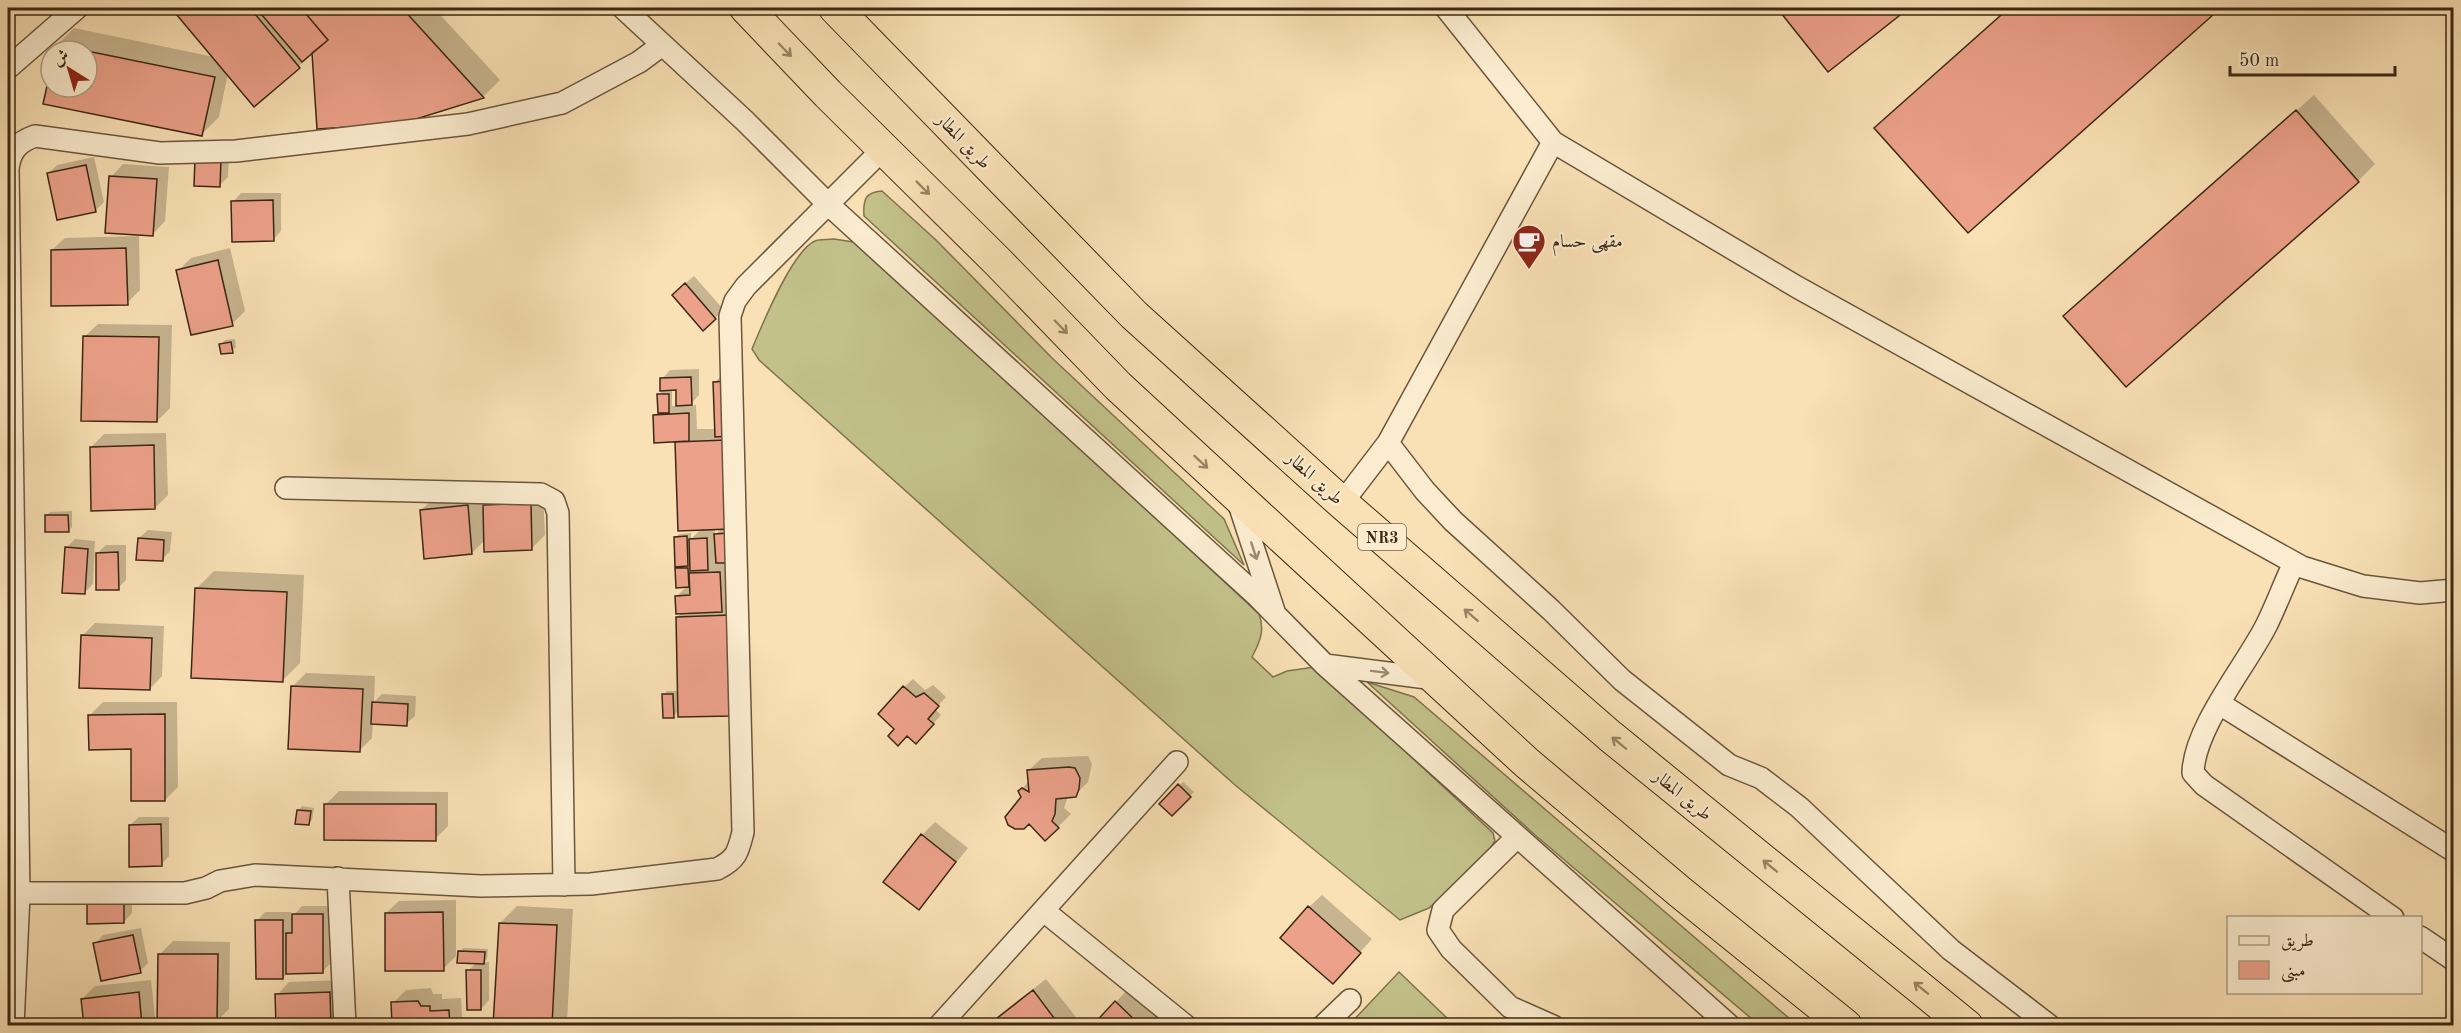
<svg xmlns="http://www.w3.org/2000/svg" width="2461" height="1033" viewBox="0 0 2461 1033" font-family="'Old Standard TT',Amiri,serif">
	<style>
		.grass { fill: #c2c18a; stroke: #7f744f; stroke-width: 1.5 }
		.shadow { fill: #0003; fill-rule: evenodd }
		.building { fill: #eca18a; stroke: #3c2814; stroke-width: 1.5 }
		.lines { fill: none; stroke-linecap: round; stroke-linejoin: round }
		.minor-casing { stroke: #6b563c; stroke-width: 24 }
		.highway-casing { stroke: #3c2814; stroke-width: 34 }
		.minor { stroke: #fbeccf; stroke-width: 21 }
		.highway { stroke: #f9e1b5; stroke-width: 32 }
		.oneway { stroke: #9a8464 }
		.oneway2 { stroke: #9c8a72 }
		.labels { text-anchor: middle; stroke-width: 4.5; stroke-linejoin: round; paint-order: stroke }
		.shield { fill: #fbeccf; stroke: #75634c; stroke-width: 1.5 }
		.shield-label { font-size: 16px; font-weight: bold; fill: #3c2814 }
		.street-label { font-size: 18px; fill: #3c2814; stroke: #fbeccf }
		.poi-label { font-size: 18px; fill: #3c2814; stroke: #fbeccf; text-anchor: start }
	</style>
	<rect width="100%" height="100%" fill="#f9e1b5"/>
	<filter id="stains"><feTurbulence type="fractalNoise" baseFrequency=".00333" numOctaves="4"/><feColorMatrix values="0 0 0 0 .2 0 0 0 0 .09 0 0 0 0 .02 0 0 0 .5 -.17"/></filter>
	<radialGradient id="worn" r=".72"><stop offset=".6" stop-color="#630" stop-opacity="0"/><stop offset="1" stop-color="#630" stop-opacity=".3"/></radialGradient>
	<path class="grass" d="M882 191 936 240 1052 358 1224 519 1244 565 864 216C863 200 865 192 882 191Z
		M834 239 860 243 1259 614C1265 630 1260 642 1252 657L1273 677 1287 671 1315 667 1493 833 1495 841 1485 856 1429 908 1400 920 1235 785 759 360 752 349C762 325 792 251 815 241 820 239 828 240 834 239Z
		M1367 682 1414 697 1797 1025H1759L1535 835Z
		M1399 972 1448 1019 1441 1025H1349Z"/>
	<path class="shadow" d="M173 8H434L500 80 483 97 314 53 254 105 228 73 219 117 202 134 45 103 51 75V87H87V51H56L57 45 74 28 214 57Z
		M1778 8H1907L1828 70Z
		M2009 8H2218L2212 13 1876 128Z
		M2314 95 2375 164 2358 181 2065 316Z
		M205 151H229L228 177 220 185Z
		M94 157 104 202 95 211 48 174 57 165Z
		M123 164 169 167 165 221 153 234 111 177Z
		M241 193H281V231L273 240 233 202Z
		M139 236 140 290 127 303 52 250 65 238Z
		M230 248 245 311 232 324 178 271 191 258Z
		M694 276 724 310 715 318 682 286Z
		M98 324 172 325 170 408 157 421 85 336Z
		M235 339 236 347 232 351 221 344 225 340Z
		M699 369V395L689 406 696 405 697 429H716L714 383 723 374 742 603 680 710 673 716 664 695 667 691H679L677 617 682 612 677 596 687 586 677 569 681 565 675 538 679 534 691 533V539L701 529 677 443 679 440 655 415 659 411V395L662 391V379L670 370ZM672 389H678V406H672ZM715 528H722L715 535Z
		M166 433 168 495 155 508 91 447 104 434Z
		M543 491 545 535 532 548 485 540 472 553 421 510 434 498 481 493 482 508 497 493Z
		M72 511V527L68 531 46 515 50 512Z
		M148 530 172 532 170 551 162 560 139 538Z
		M75 539 95 541 93 584 84 593 66 548Z
		M106 545H126V580L118 588 96 554Z
		M214 571 304 575 300 663 283 680 197 588Z
		M95 623 164 626 162 676 150 689 82 636Z
		M306 673 375 676 374 702 382 694 416 696 415 716 406 724 373 722 372 738 359 751 293 686Z
		M913 679 925 690 933 685 946 697 935 709 941 715 924 734H908L896 729 904 687Z
		M103 702H177L178 787 165 800 133 748 90 715Z
		M1088 756 1092 764 1088 782 1075 795 1068 796 1064 808 1071 814 1058 827 1023 797 1020 791 1029 781V770L1042 758Z
		M1183 782 1194 792 1172 814 1162 804Z
		M339 791 448 792V826L435 839 326 804Z
		M302 806 314 808 312 820 308 824 299 810Z
		M139 817H169V856L161 865 130 825Z
		M935 822 968 848 919 908 922 835Z
		M132 894V913L124 922 97 895Z
		M1322 895 1372 939 1333 982 1309 907Z
		M456 900V956L443 969 386 913 399 901Z
		M302 906H330L331 963 323 971 288 972 283 978 257 921 265 912H291V918Z
		M517 906 573 909 567 1022 563 1026H495L500 923Z
		M141 928 148 963 140 971 95 944 103 935Z
		M173 941 230 942 229 1009 216 1022 160 954Z
		M463 948 488 949 487 959 484 962H489V1000L481 1009 468 971 476 963 459 952Z
		M1046 979 1079 1021 1074 1026H985Z
		M151 980 156 1026H85L82 999 95 986Z
		M342 980 343 1026H277V995L289 982Z
		M431 988 433 994H442V999L461 998 462 1017 478 1018V1026H392L393 1003 406 990Z
		M1128 989 1164 1022 1161 1026H1094Z"/>
	<path class="building" d="M171 8H250L300 68 254 107Z
		M256 8H301L328 40 302 62Z
		M301 8H402L484 98 400 124 317 129 312 53 328 40Z
		M1777 8H1909L1828 72Z
		M2009 8H2208L2214 14 1968 233 1874 128Z
		M56 45 87 51H55Z
		M87 51 215 77 202 136 43 104 51 68V87H87Z
		M2296 110 2359 182 2126 387 2063 316Z
		M195 158 221 159 220 187 194 186Z
		M86 165 96 212 57 220 47 173Z
		M109 176 157 179 153 236 105 233Z
		M273 200 274 241 232 242 231 201Z
		M126 248 128 305 51 306V250Z
		M218 260 233 326 191 335 176 270Z
		M685 283 716 319 703 331 672 295Z
		M83 336 159 337 157 422 81 421Z
		M231 342 233 353 221 354 219 344Z
		M691 377 692 405 676 406V390L660 391V378Z
		M729 381 731 436 715 437 713 382Z
		M657 394H669V413H658Z
		M689 413V441L654 443 653 415Z
		M726 440 730 529 678 531 675 442Z
		M154 445 155 509 91 511 90 447Z
		M531 503 532 550 484 552 483 505Z
		M468 505 472 554 424 559 420 510Z
		M45 515H68L69 532H45Z
		M729 533 730 563H716L714 534Z
		M687 536 688 566 675 567 674 537Z
		M138 538 164 540 163 561 136 560Z
		M707 538 708 570 690 571 689 539Z
		M65 547 88 549 85 594 62 593Z
		M118 552 119 590H96V553Z
		M675 568H688L689 587 676 588Z
		M720 572 722 612 676 614 675 596 690 595 689 573Z
		M195 588 287 592 283 682 191 678Z
		M730 615 733 716 678 717 676 617Z
		M81 635 152 638 150 690 79 688Z
		M291 686 363 689 360 752 288 749Z
		M903 686 916 697 924 693 939 706 928 719 934 724 916 744 907 736 898 746 888 736 894 729 878 714Z
		M662 694H673L674 718H663Z
		M372 702 408 704 407 726 371 724Z
		M165 714V801H131V749L89 750 88 715Z
		M1069 767 1075 768 1080 778 1079 789 1076 797 1056 799 1055 814 1052 821 1059 828 1045 841 1029 824 1024 829H1015L1008 825 1005 817 1021 797 1018 791 1022 788 1029 792 1027 770Z
		M1178 784 1191 797 1172 816 1159 804Z
		M324 804H436V841L324 840Z
		M297 810 311 811 309 825 295 824Z
		M161 824 162 866 129 867V825Z
		M921 834 956 862 919 910 883 882Z
		M87 902H124V923L87 924Z
		M1308 906 1361 953 1333 984 1280 938Z
		M443 912 444 971H385V913Z
		M292 914H323V973L286 974V933H292Z
		M255 920H283V979H256Z
		M499 923 557 925 552 1026H493Z
		M133 935 141 973 101 981 93 943Z
		M458 951 485 952 484 964 457 963Z
		M158 954H218L217 1023H157Z
		M466 970H481V1010H467Z
		M1033 990 1060 1026H987Z
		M139 992 142 1026H84L81 999Z
		M330 992 331 1026H276L275 994Z
		M418 1001 421 1006H430V1011L449 1010 450 1026H392L391 1002Z
		M1115 1001 1141 1026H1092Z
		M457 1020 475 1021V1026H457Z"/>
	<g class="lines">
		<defs>
			<path id="minor" d="M623 8 745 121 829 205 1256 595 1325 665 1730 1026
				M1446 8 1553 142 1797 287 2302 567 2363 586 2420 593 2454 590
				M8 68 77 8
				M1388 443 1425 491 1453 521 1551 610 1622 680 1729 765 1761 778 1799 807 1951 950 2050 1026
				M286 488 541 494 554 501 558 513 564 885
				M1237 498 1274 611
				M1342 503 1388 443 1553 142
				M2294 563C2284 584 2276 606 2266 626 2245 667 2194 728 2193 773L2204 785 2393 918
				M1325 665 1435 679
				M2220 704 2454 851
				M1517 837 1443 910 1438 930 1451 949 1510 1007 1553 1026
				M338 878 345 1026
				M8 893H185L206 888 220 881 255 875 481 886 591 884 717 869C737 859 738 852 743 832L730 316 735 301 746 286 883 149
				M1044 911 1186 1026
				M2420 937 2454 960
				M13 1026 19 894 8 169C10 151 18 142 35 136L160 153 236 151 468 124 562 103 639 62 662 45
				M939 1026 1177 762
				M1323 1026 1350 1000"/>
			<path id="highway" d="M746 8 828 94 998 262 1118 386 1236 495 1527 763 1680 892 1846 1026
				M835 8 1134 315 1342 503 1610 736 1967 1026"/>
		</defs>
		<use href="#minor" class="minor-casing"/>
		<use href="#highway" class="highway-casing"/>
		<use href="#minor" class="minor"/>
		<use href="#highway" class="highway"/>
	</g>
	<defs><path id="oneway-shaft" d="M-6 0H5M1.5-3L5.5 0L1.5 3" fill="none" stroke-width="1.6" stroke-linecap="round" stroke-linejoin="round" transform="scale(1.5)"/></defs>
	<g class="oneway">
		<use href="#oneway-shaft" transform="translate(785 50) rotate(46)"/>
		<use href="#oneway-shaft" transform="translate(923 188) rotate(45)"/>
		<use href="#oneway-shaft" transform="translate(1061 327) rotate(46)"/>
		<use href="#oneway-shaft" transform="translate(1201 462) rotate(43)"/>
		<use href="#oneway-shaft" transform="translate(1471 615) rotate(-139)"/>
		<use href="#oneway-shaft" transform="translate(1619 743) rotate(-141)"/>
		<use href="#oneway-shaft" transform="translate(1770 866) rotate(-141)"/>
		<use href="#oneway-shaft" transform="translate(1921 988) rotate(-141)"/>
	</g>
	<g class="oneway2">
		<use href="#oneway-shaft" transform="translate(1254 551) rotate(72)"/>
		<use href="#oneway-shaft" transform="translate(1380 672) rotate(7)"/>
	</g>
	<defs>
		<symbol id="cafe-pin" viewBox="-11 -11 22 30"><path d="M0 17L-7.5 6A9.5 9.5 0 1 1 7.5 6Z" fill="#8f2418" stroke="#fbeccf"/><path d="M-5.5-4.5H6V0H3Q3 3.5 0 3.5H-2.5Q-5.5 3.5-5.5 0ZM3-3.2v2h1.7v-2ZM-6 4.5H4V6H-6Z" fill="#fff"/></symbol>
	</defs>
	<g fill-rule="evenodd">
		<use href="#cafe-pin" x="1510" y="222" width="38" height="52"/>
	</g>
	<g class="labels">
		<rect class="shield" x="1358" y="524" width="48" height="26" rx="4.5"/>
		<g class="shield-label">
			<text x="1382" y="543">NR3</text>
		</g>
		<g class="street-label">
			<text transform="translate(964 141) rotate(46)" y="6">طريق المطار</text>
			<text transform="translate(1315 478) rotate(42)" y="6">طريق المطار</text>
			<text transform="translate(1683 795) rotate(39)" y="6">طريق المطار</text>
		</g>
		<g class="poi-label">
			<text x="1552" y="247">مقهى حسام</text>
		</g>
	</g>
	<rect width="2461" height="1033" fill="none" stroke="#f9e1b5" stroke-width="30"/>
	<rect x="9" y="9" width="2443" height="1015" fill="none" stroke="#3c2814" stroke-width="3"/>
	<rect x="15" y="15" width="2431" height="1003" fill="none" stroke="#3c2814" stroke-width="1.5"/>
	<rect x="2227" y="916" width="195" height="78" fill="#fbeccf" stroke="#af9e84" stroke-width="1.5"/>
	<rect x="2239" y="936" width="30" height="9" fill="#fbeccf" stroke="#af9e84" stroke-width="1.5"/>
	<text x="2281" y="946" font-size="18" fill="#3c2814">طريق</text>
	<rect x="2239" y="961" width="30" height="18" fill="#eca18a" stroke="#af9e84" stroke-width="1.5"/>
	<text x="2281" y="976" font-size="18" fill="#3c2814">مبنى</text>
	<g transform="translate(69 69) rotate(323)"><circle r="28" fill="#fbeccf" stroke="#af9e84" stroke-width="1.5"/>
	<path d="M0-4.5L10 22L0 15L-10 22Z" fill="#8f2418"/>
	<text y="-9" font-size="16" font-weight="bold" text-anchor="middle" fill="#3c2814">ش</text>
	</g>
	<path d="M2230 66v9h165v-9" fill="none" stroke="#3c2814" stroke-width="3"/>
	<text x="2239" y="66" font-size="18" fill="#3c2814" stroke="#fbeccf" stroke-width="4.5" paint-order="stroke">50 m</text>
	<rect width="100%" height="100%" filter="url(#stains)"/>
	<rect width="100%" height="100%" fill="url(#worn)"/>
</svg>
